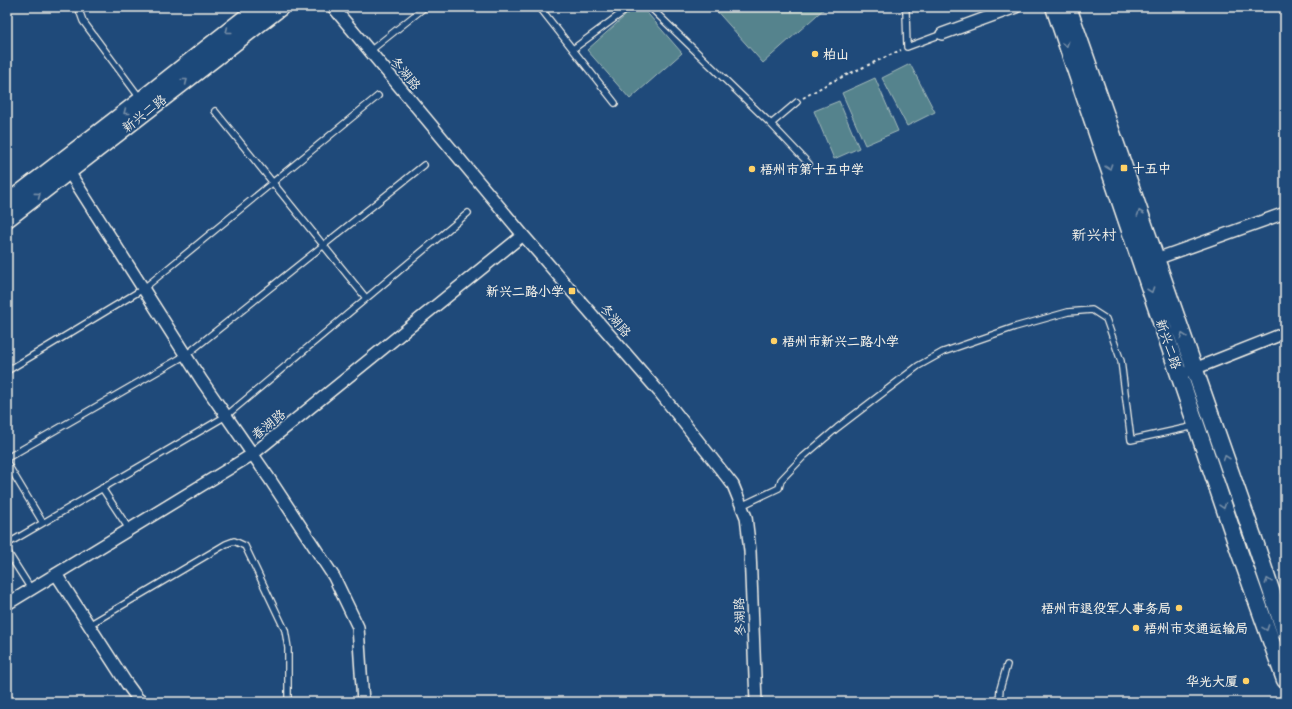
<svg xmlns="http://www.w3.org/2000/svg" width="1292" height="709" viewBox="0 0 1292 709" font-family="Dekko,'LXGW WenKai TC',sans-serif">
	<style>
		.green { fill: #54838d; stroke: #a4baba }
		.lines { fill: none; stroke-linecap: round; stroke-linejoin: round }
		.lane-casing { stroke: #f4f1e8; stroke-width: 8 }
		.street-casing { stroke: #f4f1e8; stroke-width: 14 }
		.secondary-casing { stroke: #f4f1e8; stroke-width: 19 }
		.path { stroke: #f4f1e8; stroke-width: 2; stroke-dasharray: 3 3; stroke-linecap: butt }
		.lane { stroke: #1f4a7a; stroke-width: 5.5 }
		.street { stroke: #1f4a7a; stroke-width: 11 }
		.secondary { stroke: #1f4a7a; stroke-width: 16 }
		.oneway { stroke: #748da6 }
		.poi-dot { fill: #ffd166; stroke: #1f4a7a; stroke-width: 1.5 }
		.labels { text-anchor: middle; stroke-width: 3; stroke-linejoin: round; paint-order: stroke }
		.poi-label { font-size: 13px; font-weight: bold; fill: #f4f1e8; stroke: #1f4a7a; text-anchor: start }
		.street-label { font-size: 13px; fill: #f4f1e8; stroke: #1f4a7a }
		.quarter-label { font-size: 15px; fill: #f4f1e8; stroke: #1f4a7a }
	</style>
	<rect width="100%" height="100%" fill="#1f4a7a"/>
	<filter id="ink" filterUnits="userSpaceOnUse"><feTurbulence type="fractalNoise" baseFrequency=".025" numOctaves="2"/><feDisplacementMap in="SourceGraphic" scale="8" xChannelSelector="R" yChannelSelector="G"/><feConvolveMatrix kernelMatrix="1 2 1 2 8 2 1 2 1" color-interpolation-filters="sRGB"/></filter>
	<g filter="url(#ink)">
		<path class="green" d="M635 7H642L682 53 630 99 587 50Z
			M713 7H826L763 63Z
			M910 64 935 112 907 126 882 78Z
			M875 78 898 131 865 145 842 93Z
			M839 101 859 148 834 159 814 111Z"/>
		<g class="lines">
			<defs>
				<path id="lane" d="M78 7 83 21 140 98
					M650 7 771 124 809 164
					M905 7 906 12 907 47 942 34
					M541 9 615 103
					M573 49 630 7
					M370 51 425 7
					M215 111 366 298
					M771 124 797 102
					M7 371 143 289 378 96
					M7 458 186 355 424 165
					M7 463 43 523
					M102 488 129 529
					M741 506 779 488 781 480 803 457 837 428 918 366 943 352 1015 327 1068 312 1092 310 1106 319 1121 361 1131 440 1195 426
					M7 544 226 416 468 213
					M7 551 31 589
					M89 625 226 544 234 541 245 546 285 630 288 648V702
					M999 702 1000 689 1007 665"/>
				<path id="street" d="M333 7 523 235 661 394 733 485 746 517 750 551 756 702
					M942 34 1016 7
					M69 172 202 381 269 478 334 577 358 627 363 702
					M1156 259 1285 213
					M1189 371 1285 333
					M56 574 127 684 138 699 143 702
					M7 604 253 454 523 235"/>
				<path id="secondary" d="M1054 7 1239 551 1285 680
					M1068 7 1255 542 1285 632
					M7 203 141 100 259 7
					M7 219 281 7"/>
			</defs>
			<use href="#lane" class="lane-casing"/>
			<use href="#street" class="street-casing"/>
			<use href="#secondary" class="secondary-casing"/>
			<path class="path" d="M803 98 829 83 901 50"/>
			<use href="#lane" class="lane"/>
			<use href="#street" class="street"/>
			<use href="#secondary" class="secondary"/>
		</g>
		<defs><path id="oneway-chevron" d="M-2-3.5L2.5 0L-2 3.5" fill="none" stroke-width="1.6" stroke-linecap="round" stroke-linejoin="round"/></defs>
		<g class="oneway">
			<use href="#oneway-chevron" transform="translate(228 31) rotate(142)"/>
			<use href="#oneway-chevron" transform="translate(1066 44) rotate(71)"/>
			<use href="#oneway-chevron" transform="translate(185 81) rotate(-38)"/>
			<use href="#oneway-chevron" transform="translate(126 112) rotate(142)"/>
			<use href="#oneway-chevron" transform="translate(1109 167) rotate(71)"/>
			<use href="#oneway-chevron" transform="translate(38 195) rotate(-37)"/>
			<use href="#oneway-chevron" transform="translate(1140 213) rotate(-109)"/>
			<use href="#oneway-chevron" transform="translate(1151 290) rotate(71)"/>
			<use href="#oneway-chevron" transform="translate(1183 336) rotate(-109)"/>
			<use href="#oneway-chevron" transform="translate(1226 458) rotate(-109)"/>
			<use href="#oneway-chevron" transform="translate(1223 506) rotate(72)"/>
			<use href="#oneway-chevron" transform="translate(1268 581) rotate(-109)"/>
			<use href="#oneway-chevron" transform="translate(1266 628) rotate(70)"/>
		</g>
	</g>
	<g class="poi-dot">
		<circle cx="815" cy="54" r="4"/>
		<rect x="1120" y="164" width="8" height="8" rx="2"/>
		<circle cx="752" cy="169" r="4"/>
		<rect x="568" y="287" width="8" height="8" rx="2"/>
		<circle cx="774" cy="341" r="4"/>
		<circle cx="1179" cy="608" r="4"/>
		<circle cx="1136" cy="628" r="4"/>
		<circle cx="1246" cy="681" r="4"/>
	</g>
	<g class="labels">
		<g class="poi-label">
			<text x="823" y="59">柏山</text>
			<text x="1132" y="173">十五中</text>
			<text x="760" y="174">梧州市第十五中学</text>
			<text x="564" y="296" text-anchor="end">新兴二路小学</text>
			<text x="782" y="346">梧州市新兴二路小学</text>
			<text x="1171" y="613" text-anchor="end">梧州市退役军人事务局</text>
			<text x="1144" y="633">梧州市交通运输局</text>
			<text x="1238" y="686" text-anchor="end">华光大厦</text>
		</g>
		<g class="street-label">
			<text transform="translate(406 73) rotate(50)" y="5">冬湖路</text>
			<text transform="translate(144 113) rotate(-38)" y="5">新兴二路</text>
			<text transform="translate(616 320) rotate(49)" y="5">冬湖路</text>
			<text transform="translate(1169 344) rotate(71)" y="5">新兴二路</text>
			<text transform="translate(268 424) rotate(-39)" y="5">春湖路</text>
			<text transform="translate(739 617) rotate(-92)" y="5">冬湖路</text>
		</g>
		<g class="quarter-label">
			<text x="1094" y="240">新兴村</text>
		</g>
	</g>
	<rect width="1292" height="709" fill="none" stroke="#1f4a7a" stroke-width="24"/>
	<rect x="12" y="12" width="1268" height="685" fill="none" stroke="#f4f1e8" stroke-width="1.5" filter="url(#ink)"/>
</svg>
